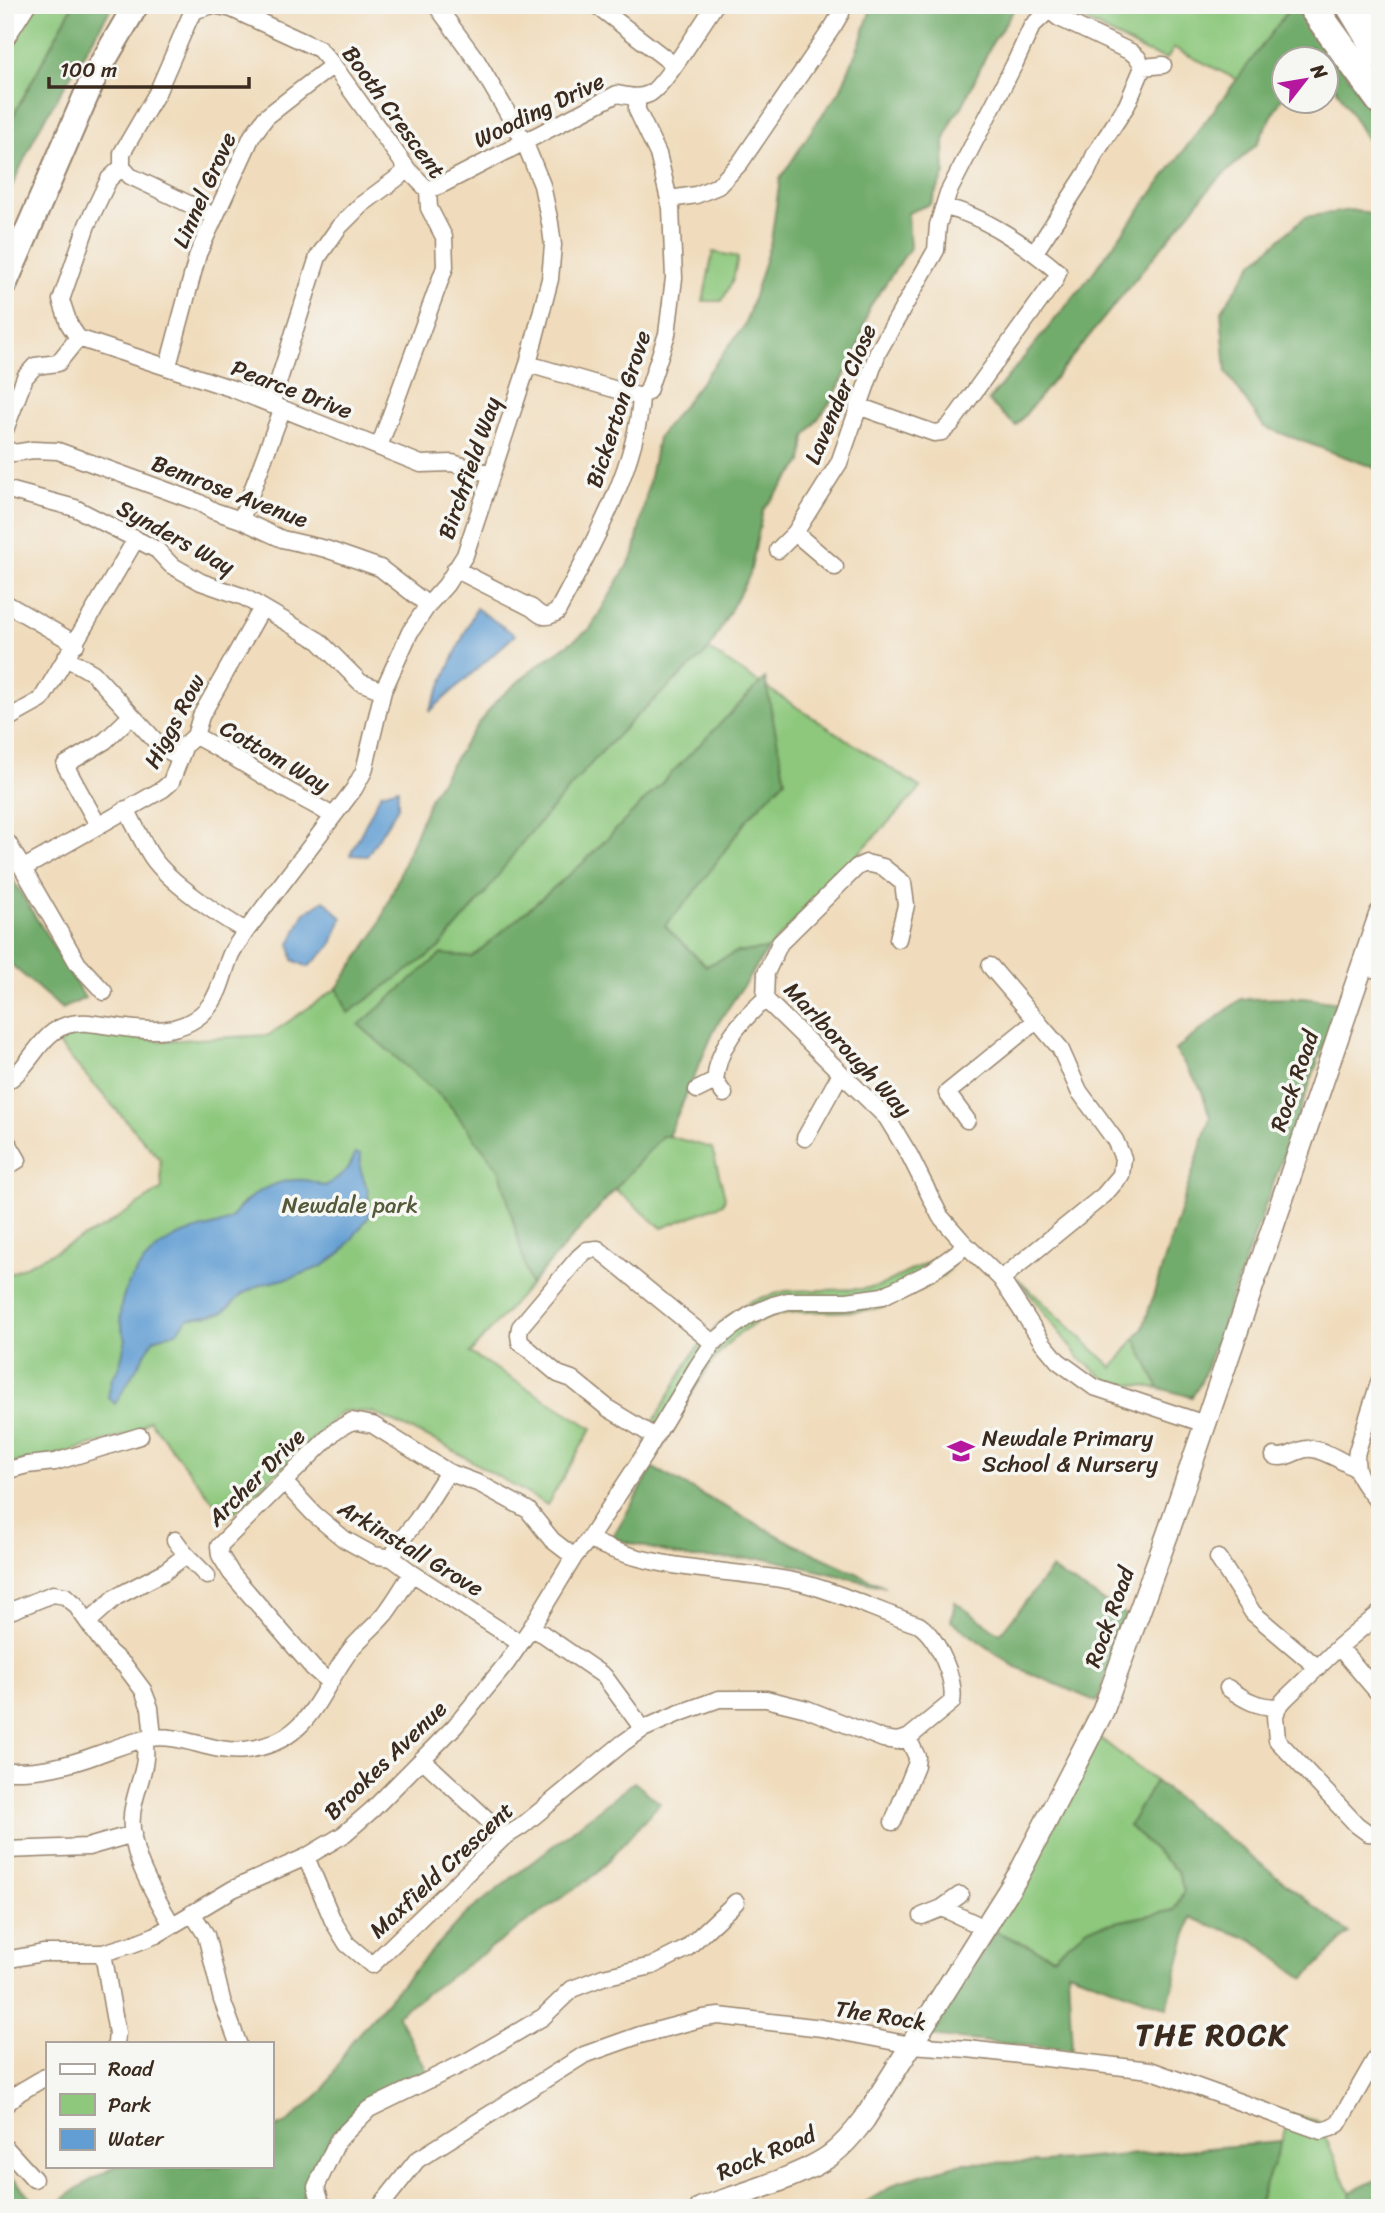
<svg xmlns="http://www.w3.org/2000/svg" width="1385" height="2213" viewBox="0 0 1385 2213" font-family="Sriracha,sans-serif">
	<style>
		.green { fill: #8dc87d; stroke: #64794e; stroke-width: 2 }
		.forest { fill: #72ac6c; stroke: #566b45; stroke-width: 2 }
		.water { fill: #629ed3; stroke: #4e6478; stroke-width: 2 }
		.lines { fill: none; stroke-linecap: round; stroke-linejoin: round }
		.street-casing { stroke: #96836d; stroke-width: 19 }
		.secondary-casing { stroke: #96836d; stroke-width: 24 }
		.primary-casing { stroke: #96836d; stroke-width: 28 }
		.highway-casing { stroke: #96836d; stroke-width: 32 }
		.street { stroke: #fff; stroke-width: 16 }
		.secondary { stroke: #fff; stroke-width: 21 }
		.primary { stroke: #fff; stroke-width: 24 }
		.highway { stroke: #fff; stroke-width: 28 }
		.labels { text-anchor: middle; stroke-width: 7; stroke-linejoin: round; paint-order: stroke }
		.street-label { font-size: 23px; fill: #3b2a1e; stroke: #f6f6f2 }
		.park-label { font-size: 23px; fill: #54593a; stroke: #f6f6f2 }
		.poi-label { font-size: 23px; fill: #3b2a1e; stroke: #f6f6f2; text-anchor: start }
		.district-label { font-size: 30px; font-weight: bold; letter-spacing: 2px; fill: #3b2a1e; stroke: #f6f6f2 }
	</style>
	<rect width="100%" height="100%" fill="#f6f6f2"/>
	<filter id="ink" filterUnits="userSpaceOnUse"><feTurbulence type="fractalNoise" baseFrequency=".0143" numOctaves="2"/><feDisplacementMap in="SourceGraphic" scale="14" xChannelSelector="R" yChannelSelector="G"/><feConvolveMatrix kernelMatrix="1 2 1 2 8 2 1 2 1" color-interpolation-filters="sRGB"/></filter>
	<filter id="wash" filterUnits="userSpaceOnUse"><feTurbulence type="fractalNoise" baseFrequency=".00686" numOctaves="4" result="noise"/><feDisplacementMap in="SourceGraphic" scale="28" xChannelSelector="R" yChannelSelector="G"/><feGaussianBlur stdDeviation="1.57" result="paint"/><feColorMatrix in="noise" values="0 0 0 0 0 0 0 0 0 0 0 0 0 0 0 0 0 1.4 0 .05"/><feComposite in="paint" operator="in"/></filter>
	<g filter="url(#wash)">
		<rect width="100%" height="100%" fill="#f0dcbc"/>
		<path class="green" d="M38 5H73L5 131V50Z
			M1056 5H1288L1290 8 1238 80 1174 48 1167 59 1146 52Z
			M713 252 738 257 733 280 722 301H703Z
			M709 650 921 788 768 949 716 1026 668 1136 712 1148 725 1197 723 1204 662 1228 615 1189 470 1353 592 1428 547 1505 442 1444 372 1412 342 1411 227 1519 149 1420 136 1432 61 1454 5 1465V1276L104 1227 162 1189 160 1159 58 1044 79 1032H98L161 1041 269 1035 337 988Z
			M958 1252C949 1274 942 1278 922 1289 904 1299 887 1307 867 1310 821 1316 790 1302 747 1328 708 1352 680 1417 657 1455L646 1452 647 1433 694 1352 721 1322 742 1306 754 1300 786 1291 862 1289 880 1286 940 1256Z
			M1017 1278 1113 1368 1135 1338 1159 1388 1110 1382 1080 1359Z
			M1100 1738 1155 1781 1129 1826 1178 1872 1184 1891 1174 1910 1088 1928 1053 1957 995 1931Z
			M1291 2114 1318 2121 1350 2192 1353 2208H1257Z"/>
		<path class="forest" d="M73 5H113L38 130 5 201V131Z
			M872 5H1017L991 45 962 107 953 118 944 142 945 173 930 204 908 213 910 248 869 308 857 351 833 398 805 437 802 462 763 510 750 574 709 650 635 717 595 759 520 845 485 894 438 949 348 1013 337 988 377 930 431 796 470 735 496 701 534 668 590 629 634 554 658 438 745 325 771 241 780 179 817 122 840 91 860 43Z
			M1288 5H1301L1376 118 1380 124V162L1326 71V60L1318 59 1311 47 1304 59 1284 60 1283 96 1256 145 1212 185 1016 426 988 401 1085 283 1290 8Z
			M1351 210 1380 216V472L1375 468 1264 427 1226 372 1221 312 1253 263 1305 217Z
			M765 678 785 780 749 817 695 892 665 926 706 966 737 952 768 949 716 1026 668 1136H662L530 1285 500 1171 447 1102 359 1025 441 954 472 957 584 862Z
			M5 867 85 998 62 1009 5 959Z
			M1304 998 1339 1003 1201 1382 1192 1397 1159 1388 1135 1338 1143 1328 1210 1117 1201 1089 1175 1050 1241 999Z
			M653 1468 794 1544 886 1587 770 1559 688 1558 612 1538Z
			M1051 1569 1126 1615 1097 1702 1014 1666 951 1621 955 1602 1000 1634Z
			M1155 1781 1349 1933 1304 1979 1253 1940 1191 1918 1167 2008 1068 1971 1072 2050 927 2036 995 1931 1053 1957 1088 1928 1174 1910 1184 1891 1178 1872 1129 1826Z
			M634 1782 660 1803 597 1873 397 2014 428 2073 356 2107 315 2161 300 2204 129 2208 5 2207V2170L36 2203 57 2204 76 2189 115 2166H271V2130L288 2122 323 2091 351 2042 405 1980 466 1914Z
			M1281 2142 1257 2208H856L901 2181 963 2163 1044 2162Z
			M1380 2178V2208H1353L1350 2192Z"/>
		<path class="water" d="M476 608 515 635 429 712Z
			M398 788V807L367 856 350 855 381 793Z
			M324 900 342 918 331 946 308 967 293 960 290 944 304 914Z
			M355 1153 361 1155 360 1168 368 1191 370 1215 342 1252 323 1266 294 1277 263 1284 244 1293 222 1313 188 1319 176 1332 154 1339 115 1404 108 1397 112 1378 119 1368 126 1339C107 1303 139 1258 170 1240 189 1229 208 1229 227 1221 233 1218 236 1211 241 1206 256 1190 282 1178 304 1180 311 1180 318 1184 325 1186 339 1177 351 1170 355 1153Z"/>
	</g>
	<g filter="url(#ink)">
		<g class="lines">
			<defs>
				<path id="street" d="M214 5 232 9 319 49 333 65 408 170 428 190 429 208 444 237 445 267 379 447
					M596 5 674 65
					M5 40 27 5
					M1143 67 1163 65
					M122 167V153L157 93 190 17 196 10 213 5
					M122 167 130 176 214 216
					M428 190 443 184 617 94C628 96 638 99 649 94 665 86 702 23 715 5
					M670 199 696 195 718 186 740 163 834 25 841 13 843 5
					M1035 252 1087 172 1095 154 1127 105 1143 67 1138 58 1131 52 1059 18 1049 10
					M78 338 233 389 421 464 452 463 491 474
					M78 338 69 324 61 300 87 225 109 179 122 167
					M528 364 641 397
					M168 366 198 254 252 136 266 117 333 65
					M271 405 318 257 339 227 361 205 408 170
					M858 406 934 433 942 432 951 424 1055 280 1058 272C1029 247 981 214 944 207
					M5 430 25 377 35 366 58 363 78 338
					M5 448 14 453 33 450 58 451 198 502 214 511 241 520 282 539 326 549 380 568 428 605
					M5 489 75 508 157 550 171 565 201 582 244 597 319 641 360 682 383 691
					M241 520 282 410
					M795 533 835 567
					M778 550 795 533 839 463 878 352 936 250 938 225 948 193 1014 65 1032 26 1049 10
					M455 569 532 608C542 617 545 619 557 612 590 549 637 468 641 397L648 391 667 334 674 278 671 208 658 154 637 110V98
					M5 603 76 644
					M67 658 93 673 161 747 180 757
					M5 720 41 700 136 539
					M195 736C225 751 252 769 280 786 297 797 316 804 332 816
					M126 809C135 825 142 842 152 857 169 882 219 916 246 931
					M98 825 65 765 105 741 131 716
					M8 843 78 964 104 992
					M24 868 163 789 171 782 185 745 195 736 201 716 262 608
					M898 939 906 905 903 883 883 867 866 863 857 867 780 943 766 973 765 999 887 1118 910 1156 940 1216 964 1243 1001 1279 1043 1343 1058 1361 1094 1387 1205 1424
					M990 966 1060 1048 1079 1091 1115 1140 1123 1158 1121 1175 1104 1195 1001 1279
					M1361 967 1380 970
					M715 1081C718 1045 740 1022 765 999
					M5 1083C38 1062 40 1020 88 1023 129 1027 180 1044 210 1005 221 991 224 970 231 954 235 946 241 939 246 931L354 789 364 771 383 691 410 632 428 605 446 585 465 555 528 364 550 279 553 245 550 223 542 185 524 141 477 61 436 5
					M697 1090 715 1081 724 1094
					M967 1120 947 1093 1037 1020
					M5 1138 18 1160 5 1168
					M805 1138 841 1073
					M1380 1380 1357 1451C1352 1474 1366 1487 1380 1504
					M655 1437 609 1409 572 1379 558 1374 520 1342 519 1335 520 1327 579 1257 587 1250 598 1249 713 1343
					M1274 1456C1287 1460 1295 1450 1307 1449 1319 1447 1343 1462 1355 1468
					M5 1471 27 1465 55 1462 140 1436
					M284 1482 314 1514 344 1539 373 1555 392 1558 412 1573 520 1643
					M175 1540 186 1555 207 1576
					M392 1558 399 1543 417 1520 448 1472
					M1218 1558 1253 1613 1318 1668
					M5 1611 13 1610 53 1594 65 1596 75 1604 109 1652 125 1666 143 1690 150 1708 153 1737
					M1380 1613 1339 1647 1285 1699 1278 1707 1275 1716 1277 1740 1357 1825 1368 1833 1380 1834
					M88 1622 116 1597 164 1572 186 1555
					M531 1628 543 1634 604 1676 643 1729
					M1339 1647 1380 1695
					M329 1682 313 1668 231 1573 220 1555 219 1546 336 1430 352 1421 373 1425 448 1472 480 1484 528 1510 552 1540 574 1557
					M1228 1688C1245 1700 1257 1707 1278 1707
					M144 1739C149 1763 139 1780 134 1803 123 1845 152 1890 172 1925
					M422 1759 490 1822 503 1838
					M5 1771C40 1772 67 1766 99 1754 116 1748 132 1741 150 1738 182 1733 212 1754 245 1750 312 1742 317 1693 352 1648 362 1636 375 1626 385 1614 395 1601 403 1587 412 1573
					M893 1822 916 1765 917 1757 908 1738
					M5 1850 88 1847 133 1834
					M306 1857 333 1921 347 1944 372 1965 503 1838 522 1826 623 1743 643 1729 677 1714 719 1699H766L807 1709 883 1739 897 1741 908 1738 952 1702C956 1680 938 1638 919 1625 879 1612 832 1589 793 1581 728 1569 648 1571 589 1539
					M942 1908 985 1928
					M192 1913 206 1935 222 2000 238 2043
					M922 1916 942 1908 960 1895
					M103 1953 117 2033 116 2043
					M5 1960 43 1953H103L133 1944 156 1935 233 1889 306 1857 343 1835 373 1809 455 1726 506 1664 531 1628 574 1557 589 1539 646 1452 697 1367 713 1343 730 1329 750 1315 773 1305 788 1301H847L883 1296 932 1271 958 1252 964 1243
					M5 2105 20 2092 47 2076
					M5 2147 34 2179
					M329 2208 322 2206 316 2187 338 2140 369 2109 468 2061 543 2017 572 1989 603 1977 652 1966 686 1949 736 1902
					M379 2208 417 2160 584 2055 640 2035 704 2018 719 2016 822 2028 911 2045 968 2049 1150 2070 1321 2131 1331 2128 1338 2124 1380 2051"/>
				<path id="secondary" d="M701 2208C738 2195 801 2177 831 2155 844 2145 854 2133 864 2120L1019 1874 1103 1711 1168 1533 1380 914"/>
				<path id="primary" d="M5 283 94 77 136 5"/>
				<path id="highway" d="M1311 5 1380 100
					M1350 5 1380 55
					M1378 5 1380 8"/>
			</defs>
			<use href="#street" class="street-casing"/>
			<use href="#secondary" class="secondary-casing"/>
			<use href="#primary" class="primary-casing"/>
			<use href="#highway" class="highway-casing"/>
			<use href="#street" class="street"/>
			<use href="#secondary" class="secondary"/>
			<use href="#primary" class="primary"/>
			<use href="#highway" class="highway"/>
		</g>
	</g>
	<defs>
		<symbol id="school-bare" viewBox="-9 -9 18 18"><path d="M0-5L7-2L0 1L-7-2ZM-4 1L0 2.5L4 1V4Q0 6-4 4Z" fill="#b5179e" stroke="#f6f6f2" stroke-width="2.5" paint-order="stroke"/></symbol>
	</defs>
	<g fill-rule="evenodd">
		<use href="#school-bare" x="942" y="1432" width="38" height="38"/>
	</g>
	<g class="labels">
		<g class="street-label">
			<text transform="translate(539 110) rotate(-26)" y="8">Wooding Drive</text>
			<text transform="translate(394 112) rotate(54)" y="8">Booth Crescent</text>
			<text transform="translate(204 190) rotate(-66)" y="8">Linnel Grove</text>
			<text transform="translate(292 389) rotate(21)" y="8">Pearce Drive</text>
			<text transform="translate(840 394) rotate(-67)" y="8">Lavender Close</text>
			<text transform="translate(618 409) rotate(-72)" y="8">Bickerton Grove</text>
			<text transform="translate(469 468) rotate(-71)" y="8">Birchfield Way</text>
			<text transform="translate(230 491) rotate(21)" y="8">Bemrose Avenue</text>
			<text transform="translate(176 537) rotate(29)" y="8">Synders Way</text>
			<text transform="translate(174 721) rotate(-62)" y="8">Higgs Row</text>
			<text transform="translate(275 756) rotate(30)" y="8">Cottom Way</text>
			<text transform="translate(848 1049) rotate(47)" y="8">Marlborough Way</text>
			<text transform="translate(1294 1081) rotate(-71)" y="8">Rock Road</text>
			<text transform="translate(256 1477) rotate(-45)" y="8">Archer Drive</text>
			<text transform="translate(411 1548) rotate(31)" y="8">Arkinstall Grove</text>
			<text transform="translate(1109 1617) rotate(-70)" y="8">Rock Road</text>
			<text transform="translate(385 1760) rotate(-44)" y="8">Brookes Avenue</text>
			<text transform="translate(441 1870) rotate(-43)" y="8">Maxfield Crescent</text>
			<text transform="translate(881 2015) rotate(9)" y="8">The Rock</text>
			<text transform="translate(766 2153) rotate(-23)" y="8">Rock Road</text>
		</g>
		<g class="park-label">
			<text x="350" y="1213">Newdale park</text>
		</g>
		<g class="poi-label">
			<text x="982" y="1446">Newdale Primary<tspan x="982" dy="26">School &amp; Nursery</tspan></text>
		</g>
		<g class="district-label">
			<text x="1212" y="2045">THE ROCK</text>
		</g>
	</g>
	<rect width="1385" height="2213" fill="none" stroke="#f6f6f2" stroke-width="28"/>
	<rect x="46" y="2042" width="228" height="126" fill="#f6f6f2" stroke="#aba49d" stroke-width="2"/>
	<rect x="60" y="2064" width="35" height="10" fill="#ffffff" stroke="#aba49d" stroke-width="2"/>
	<text x="108" y="2076" font-size="21" fill="#3b2a1e">Road</text>
	<rect x="60" y="2094" width="35" height="21" fill="#8dc87d" stroke="#aba49d" stroke-width="2"/>
	<text x="108" y="2112" font-size="21" fill="#3b2a1e">Park</text>
	<rect x="60" y="2129" width="35" height="21" fill="#629ed3" stroke="#aba49d" stroke-width="2"/>
	<text x="108" y="2146" font-size="21" fill="#3b2a1e">Water</text>
	<g transform="translate(1305 80) rotate(59)"><circle r="33" fill="#f6f6f2" stroke="#aba49d" stroke-width="2"/>
	<path d="M0-5L12 26L0 18L-12 26Z" fill="#b5179e"/>
	<text y="-10" font-size="19" font-weight="bold" text-anchor="middle" fill="#3b2a1e">N</text>
	</g>
	<path d="M49 77v10h200v-10" fill="none" stroke="#3b2a1e" stroke-width="3.5"/>
	<text x="60" y="77" font-size="21" fill="#3b2a1e" stroke="#f6f6f2" stroke-width="5" paint-order="stroke">100 m</text>
</svg>
